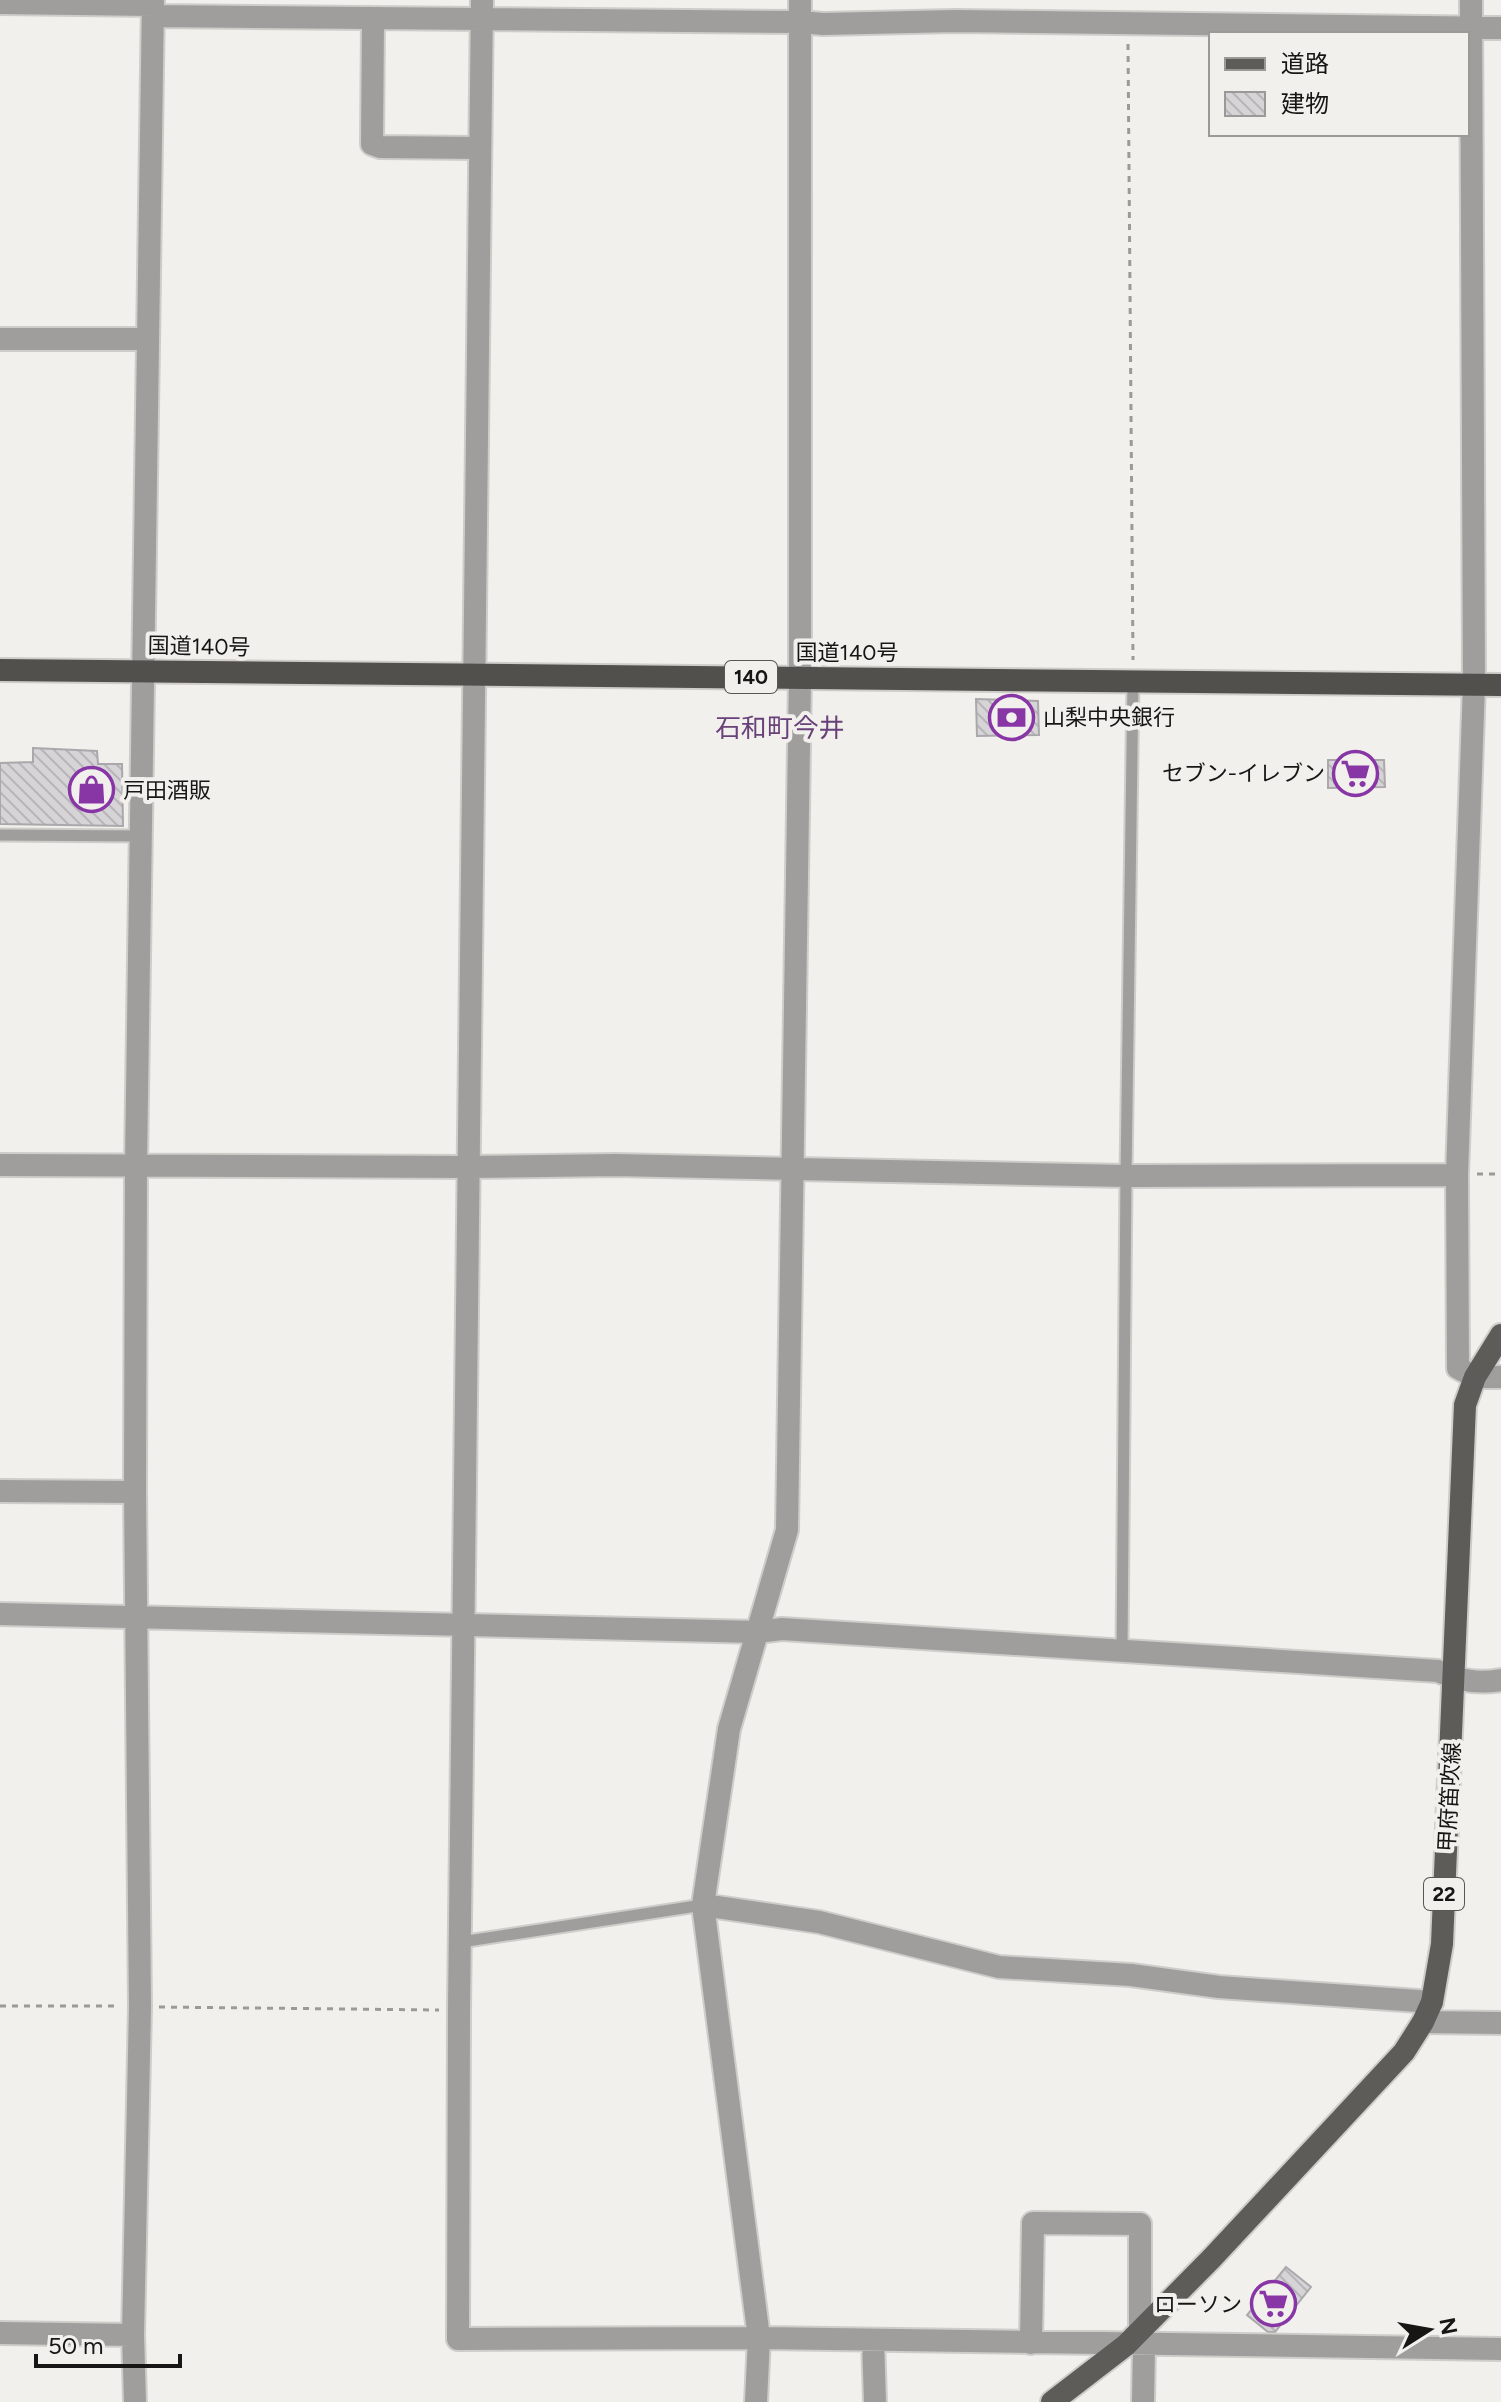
<svg xmlns="http://www.w3.org/2000/svg" width="1501" height="2402" viewBox="0 0 1501 2402" font-family="Figtree,'Noto Sans JP',sans-serif">
	<style>
		.building { fill: url(#building-back-hatch); stroke: #aaa8ab; stroke-width: 2 }
		.lines { fill: none; stroke-linecap: round; stroke-linejoin: round }
		.service-casing { stroke: #cfcdca; stroke-width: 15 }
		.minor-casing { stroke: #cfcdca; stroke-width: 26 }
		.primary-casing { stroke: #cfcdca; stroke-width: 26 }
		.trunk-casing { stroke: #cfcdca; stroke-width: 26 }
		.path { stroke: #9c9a97; stroke-width: 3; stroke-dasharray: 6 6; stroke-linecap: butt }
		.service { stroke: #9f9e9d; stroke-width: 11 }
		.minor { stroke: #9f9e9d; stroke-width: 22 }
		.primary { stroke: #5d5c59; stroke-width: 22 }
		.trunk { stroke: #52504d; stroke-width: 22 }
		.labels { text-anchor: middle; stroke-width: 8; stroke-linejoin: round; paint-order: stroke }
		.shield { fill: #f2f0ec; stroke: #595756; stroke-width: 2 }
		.shield-label { font-size: 20px; font-weight: bold; fill: #171615 }
		.street-label { font-size: 22px; fill: #171615; stroke: #f2f0ec }
		.poi-label { font-size: 22px; fill: #171615; stroke: #f2f0ec; text-anchor: start }
		.quarter-label { font-size: 26px; fill: #694179; stroke: #f2f0ec }
	</style>
	<defs>
		<pattern id="building-back-hatch" width="6" height="6" patternUnits="userSpaceOnUse" patternTransform="scale(2)"><rect width="6" height="6" fill="#d6d4d7"/><path d="M-1 5l2 2M0 0l6 6M5-1l2 2" fill="none" stroke="#b7b5b8"/></pattern>
	</defs>
	<rect width="100%" height="100%" fill="#f2f0ec"/>
	<path class="building" d="M976 699 1038 701 1039 735 977 736Z
		M33 748 97 751 98 764H122L123 826 0 824V763L33 762Z
		M1328 760H1384L1385 787 1328 788Z
		M1286 2267 1311 2287 1275 2332H1268L1247 2315Z"/>
	<g class="lines">
		<defs>
			<path id="service" d="M0 835 141 836
				M1122 1650 1126 1176 1133 680
				M461 1942 703 1905"/>
			<path id="minor" d="M482 0 459 2010 458 2339 759 2338 1501 2349
				M1471 0 1474 684 1457 1175 1458 1368 1475 1377H1501
				M0 3 153 5
				M153 16 801 22 823 24 955 21 1501 28
				M373 19 372 144 380 147 480 148
				M0 339H147
				M0 1165 469 1167 615 1165 1126 1176 1457 1175
				M0 1491 135 1492
				M0 1614 758 1632 782 1629 1438 1671C1459 1681 1478 1684 1501 1680
				M703 1905 819 1922 999 1967 1131 1975 1219 1987 1432 2002
				M1423 2022 1501 2023
				M0 2333 133 2335
				M873 2340 875 2402
				M1031 2343 1033 2223 1140 2224V2331
				M135 2402 133 2335 140 2007 135 1492 136 1164 153 0
				M756 2402 759 2338 703 1905 729 1729 787 1530 800 678V0
				M1143 2402 1144 2345"/>
			<path id="primary" d="M1052 2402 1126 2345 1212 2258 1404 2052 1423 2022 1432 2002 1442 1944 1465 1405 1475 1377 1501 1335"/>
			<path id="trunk" d="M0 670 1501 685"/>
		</defs>
		<use href="#service" class="service-casing"/>
		<use href="#minor" class="minor-casing"/>
		<use href="#primary" class="primary-casing"/>
		<use href="#trunk" class="trunk-casing"/>
		<path class="path" d="M1128 44 1133 660
			M1477 1174H1501
			M0 2006H119
			M159 2007 439 2010"/>
		<use href="#service" class="service"/>
		<use href="#minor" class="minor"/>
		<use href="#primary" class="primary"/>
		<use href="#trunk" class="trunk"/>
	</g>
	<defs>
		<symbol id="bank-ring" viewBox="-11 -11 22 22"><circle r="9.5" fill="#f2f0ec" stroke="#8836a6" stroke-width="1.5"/><path d="M-6-4H6V4H-6ZM0-2.3a2.3 2.3 0 1 0 0 4.6a2.3 2.3 0 1 0 0-4.6Z" fill="#8836a6"/></symbol>
		<symbol id="supermarket-ring" viewBox="-11 -11 22 22"><circle r="9.5" fill="#f2f0ec" stroke="#8836a6" stroke-width="1.5"/><path d="M-6-5.5h2.5l.6 2H6L4.5 2H-2.5L-4.4-4H-6ZM-1.5 3.2a1.3 1.3 0 1 0 .1 0ZM3 3.2a1.3 1.3 0 1 0 .1 0Z" fill="#8836a6"/></symbol>
		<symbol id="shop-ring" viewBox="-11 -11 22 22"><circle r="9.5" fill="#f2f0ec" stroke="#8836a6" stroke-width="1.5"/><path d="M-5-2.5h2.3a2.7 3.5 0 0 1 5.4 0H5L5.5 6h-11ZM-1.5-2.5h3a1.5 2.3 0 0 0-3 0Z" fill="#8836a6"/></symbol>
	</defs>
	<g fill-rule="evenodd">
		<use href="#bank-ring" x="986" y="692" width="51" height="51"/>
		<use href="#supermarket-ring" x="1330" y="748" width="51" height="51"/>
		<use href="#shop-ring" x="66" y="764" width="51" height="51"/>
		<use href="#supermarket-ring" x="1248" y="2278" width="51" height="51"/>
	</g>
	<g class="labels">
		<g class="shield">
			<rect x="725" y="661" width="52" height="32" rx="6"/>
			<rect x="1424" y="1878" width="40" height="32" rx="6"/>
		</g>
		<g class="shield-label">
			<text x="751" y="684">140</text>
			<text x="1444" y="1901">22</text>
		</g>
		<g class="street-label">
			<text transform="translate(199 646) rotate(1)" y="8">国道140号</text>
			<text x="847" y="660">国道140号</text>
			<text transform="translate(1449 1797) rotate(-87)" y="8">甲府笛吹線</text>
		</g>
		<g class="poi-label">
			<text x="1043" y="725">山梨中央銀行</text>
			<text x="1325" y="781" text-anchor="end">セブン-イレブン</text>
			<text x="123" y="798">戸田酒販</text>
			<text x="1242" y="2312" text-anchor="end">ローソン</text>
		</g>
		<g class="quarter-label">
			<text x="780" y="737">石和町今井</text>
		</g>
	</g>
	<rect x="1209" y="32" width="260" height="104" fill="#f2f0ec" stroke="#9a9996" stroke-width="2"/>
	<rect x="1225" y="58" width="40" height="12" fill="#5d5c59" stroke="#9a9996" stroke-width="2"/>
	<text x="1281" y="72" font-size="24" fill="#171615">道路</text>
	<rect x="1225" y="92" width="40" height="24" fill="url(#building-back-hatch)" stroke="#9a9996" stroke-width="2"/>
	<text x="1281" y="112" font-size="24" fill="#171615">建物</text>
	<g transform="translate(1429 2330) rotate(79)" stroke="#f2f0ec" stroke-width="6" paint-order="stroke">
	<path d="M0-6L14 30L0 20L-14 30Z" fill="#171615"/>
	<text y="-12" font-size="22" font-weight="bold" text-anchor="middle" fill="#171615">N</text>
	</g>
	<path d="M36 2354v12h144v-12" fill="none" stroke="#171615" stroke-width="4"/>
	<text x="48" y="2354" font-size="24" fill="#171615" stroke="#f2f0ec" stroke-width="6" paint-order="stroke">50 m</text>
</svg>
